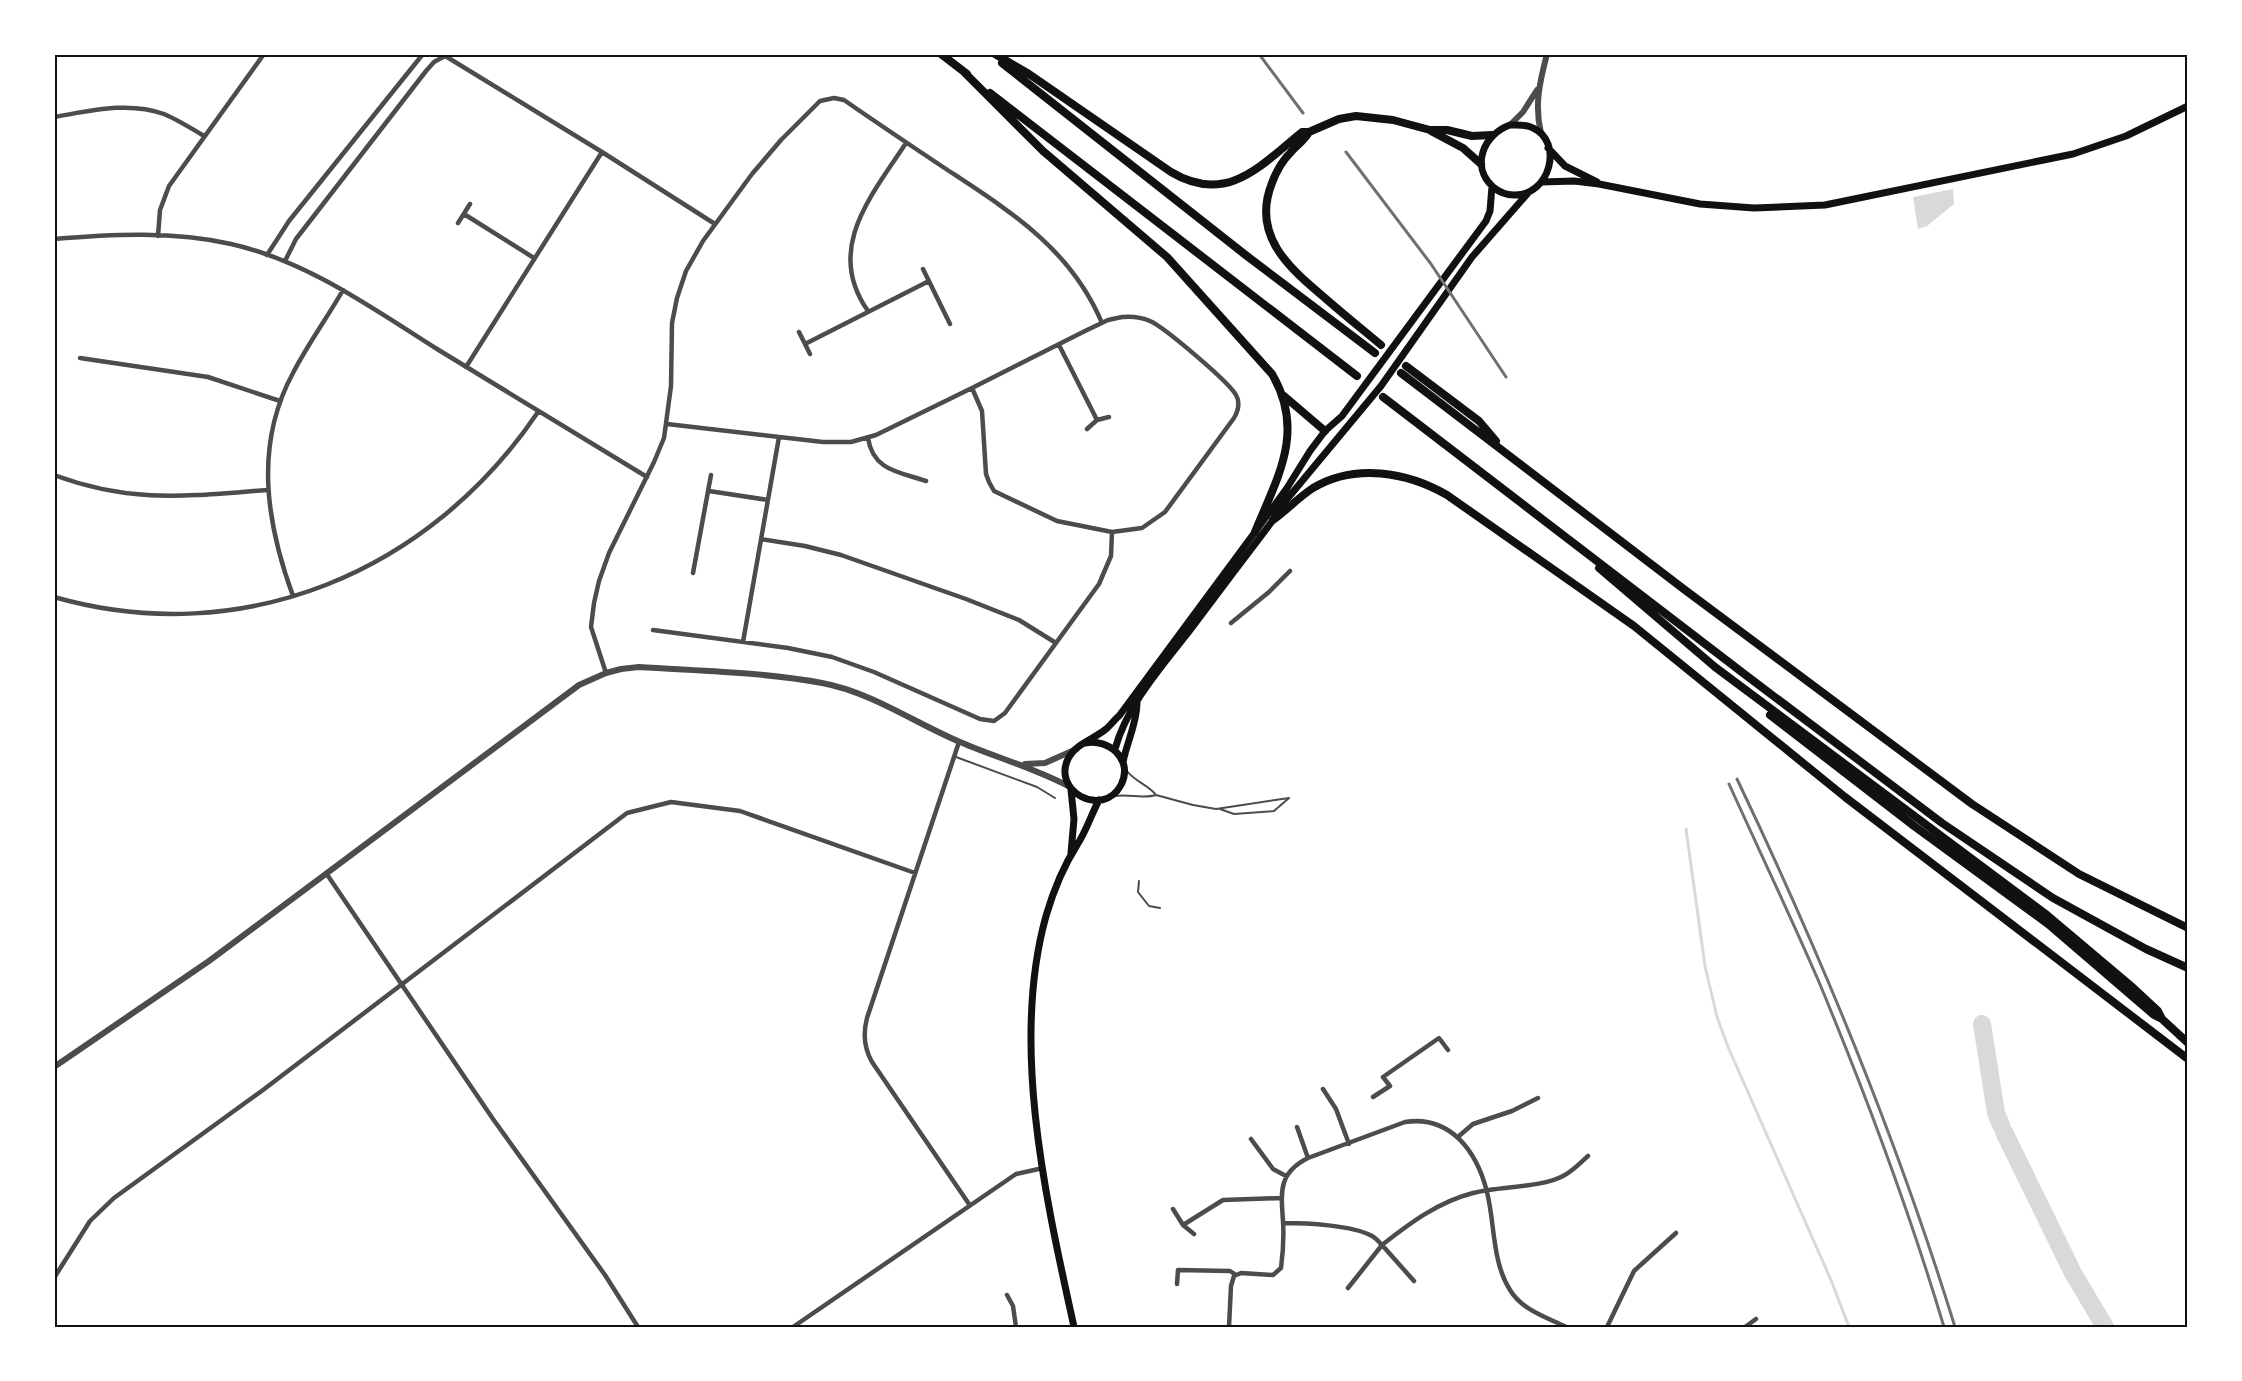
<svg xmlns="http://www.w3.org/2000/svg" width="2242" height="1381" viewBox="0 0 2242 1381" font-family="'Golos Text',sans-serif">
	<style>
		.water { fill: #d9d9d9 }
		.lines { fill: none; stroke-linecap: round; stroke-linejoin: round }
		.stream { stroke: #d9d9d9; stroke-width: 3 }
		.river { stroke: #d9d9d9; stroke-width: 18 }
		.service { stroke: #4c4c4c; stroke-width: 2 }
		.minor { stroke: #4c4c4c; stroke-width: 4.5 }
		.tertiary { stroke: #4c4c4c; stroke-width: 6 }
		.secondary { stroke: #111; stroke-width: 7 }
		.primary { stroke: #111; stroke-width: 8 }
		.trunk { stroke: #111; stroke-width: 8 }
		.rail { stroke: #707070; stroke-width: 3 }
		.neatline { fill: none; stroke: #111; stroke-width: 2 }
	</style>
	<rect width="100%" height="100%" fill="#fff"/>
	<path class="water" d="M1953 189 1954 204 1927 226 1918 229 1913 197Z"/>
	<g class="lines">
		<path class="stream" d="M1686 829 1705 966 1717 1017 1728 1047 1831 1280 1849 1327"/>
		<path class="river" d="M1982 1024 1996 1113 2001 1125
			M2004 1132 2073 1273 2105 1327"/>
		<path class="service" d="M956 757 1037 787 1055 798
			M1126 770C1135 782 1149 785 1156 795L1193 805 1216 809 1289 798
			M1115 796C1129 794 1143 799 1156 795
			M1220 809 1234 814 1274 811 1289 798
			M1139 881 1138 892 1149 906 1160 908"/>
		<path class="minor" d="M442 54 602 152 715 224
			M54 117C90 111 128 101 164 114 178 120 191 128 204 136
			M464 214 534 258
			M458 223 470 204
			M158 236 160 210 169 186 264 54
			M54 239C112 234 174 231 231 244 307 261 372 308 437 349 507 392 577 435 647 477
			M267 255 289 221 423 54
			M285 261 296 239 426 71 434 62 445 56
			M923 269 950 324
			M868 311C824 249 872 195 906 143
			M1122 317C1132 316 1141 317 1150 321 1164 327 1229 382 1236 395 1240 402 1238 411 1234 418L1165 512 1142 528 1112 532 1057 521 994 491 989 482 986 474 982 411 972 388 1085 331 1108 320Z
			M799 332 810 354
			M805 344 929 281
			M1059 345 1097 420
			M80 358 208 377 280 401
			M466 367 602 152
			M667 424 823 442H851L876 435 972 388
			M1087 429 1097 420 1109 417
			M868 438C873 471 900 472 926 481
			M54 475C132 504 187 496 267 490
			M709 491 768 500
			M761 539 805 546 841 555 966 599 1019 620 1056 643
			M693 573 711 475
			M293 596C266 522 254 445 293 373 308 344 327 318 343 290
			M54 597C243 651 430 572 538 412
			M1231 623 1269 592 1290 571
			M653 630 788 648 832 657 874 672 980 719 994 721 1005 713 1099 584 1111 556 1112 532
			M743 642 779 437
			M606 673 591 627 594 603 599 581 609 553 654 462 664 438 671 386 672 323 677 298 686 271 703 241 752 174 781 140 820 101 834 98 844 100C877 123 910 145 943 167 1008 210 1070 247 1102 323
			M959 742 867 1018C863 1033 864 1048 872 1062L969 1204
			M326 873 493 1119 605 1275 638 1327
			M1323 1089 1336 1109 1349 1144
			M1373 1097 1390 1086 1383 1077 1439 1038 1448 1050
			M1297 1127 1308 1158
			M1459 1136 1473 1124 1512 1111 1538 1098
			M1251 1139 1273 1169 1286 1176
			M1173 1209 1183 1225 1194 1234
			M1283 1223C1306 1223 1352 1225 1372 1236 1376 1238 1379 1242 1382 1245 1410 1223 1438 1202 1473 1193 1499 1186 1541 1188 1563 1176 1573 1171 1580 1163 1588 1156
			M1183 1225 1223 1200 1281 1198
			M54 1278 90 1221 114 1198 263 1090 627 813 671 802 740 811 915 873
			M1177 1284 1178 1270 1230 1271 1236 1275
			M1348 1288 1382 1245 1414 1281
			M1007 1295 1013 1306 1016 1327
			M793 1327 1016 1174 1043 1168
			M1229 1327 1231 1286 1234 1276 1241 1273 1273 1275 1281 1268C1283 1253 1284 1237 1283 1221 1281 1192 1278 1173 1308 1158L1405 1122C1451 1115 1477 1152 1487 1192 1495 1224 1492 1262 1510 1290 1522 1310 1546 1317 1566 1327
			M1607 1327 1634 1271 1676 1233
			M1745 1327 1756 1319"/>
		<path class="tertiary" d="M1510 125 1523 112 1537 90
			M1541 133C1534 105 1540 81 1547 54
			M1025 764 1045 763 1072 751
			M54 1067 209 961 579 685 606 673 621 669 639 667C699 671 763 672 822 683 871 692 915 723 960 742 997 758 1035 768 1070 787"/>
		<path class="secondary" d="M1510 125C1518 125 1526 124 1533 128 1564 142 1550 196 1514 195 1507 195 1499 192 1493 187 1470 166 1484 134 1510 125Z
			M1548 148 1565 166 1597 182
			M1542 182 1574 181 1599 184 1700 204 1754 208 1825 205 2073 154 2126 136 2188 106
			M1085 743C1109 738 1134 760 1121 785 1103 819 1050 791 1069 757 1076 744 1094 739 1106 729 1110 726 1114 720 1119 716L1255 532 1287 488 1310 451 1325 431 1342 416 1486 221 1490 211 1492 186
			M1115 749C1127 705 1162 666 1190 630 1218 593 1245 557 1273 520L1278 510 1381 386 1472 257 1528 193
			M1123 762C1127 742 1137 723 1137 703
			M1071 790 1074 819 1071 853
			M1074 1327C1046 1199 1010 1045 1046 916 1053 892 1063 867 1077 845 1086 832 1091 815 1099 800"/>
		<path class="primary" d="M1273 520C1287 510 1299 497 1313 488 1355 463 1407 472 1447 495L1634 626 1845 797 2188 1059"/>
		<path class="trunk" d="M941 54 967 74
			M995 54 1029 74 1171 172C1228 206 1262 164 1302 132H1309L1339 119 1356 116 1393 120 1430 130H1447L1472 136 1492 135
			M1002 63 1243 253 1375 353
			M964 72 1043 151 1167 257 1272 374C1306 432 1277 478 1255 532
			M990 93 1357 376
			M1431 131 1463 148 1481 164
			M1309 132C1305 140 1297 145 1291 152 1282 161 1276 172 1272 183 1251 235 1289 268 1325 298 1343 314 1362 329 1381 345
			M1406 366 1479 421 1496 441
			M1401 373 1685 590 1972 804 2079 874 2188 928
			M1284 396 1325 431
			M1383 397 1743 673 1942 823 2053 898 2146 949 2188 968
			M1599 568 1715 667 2047 915 2130 985 2158 1011 2162 1019 2188 1043
			M1770 715 1914 826 2048 924 2154 1015 2162 1019"/>
		<path class="rail" d="M1259 54 1303 113
			M1346 152 1431 264 1506 377
			M1737 779C1822 957 1897 1139 1955 1327
			M1729 784C1759 850 1790 915 1819 982 1866 1095 1909 1210 1944 1327"/>
	</g>
	<rect width="2242" height="1381" fill="none" stroke="#ffffff" stroke-width="111"/>
	<rect x="56" y="56" width="2130" height="1270" class="neatline"/>
</svg>
